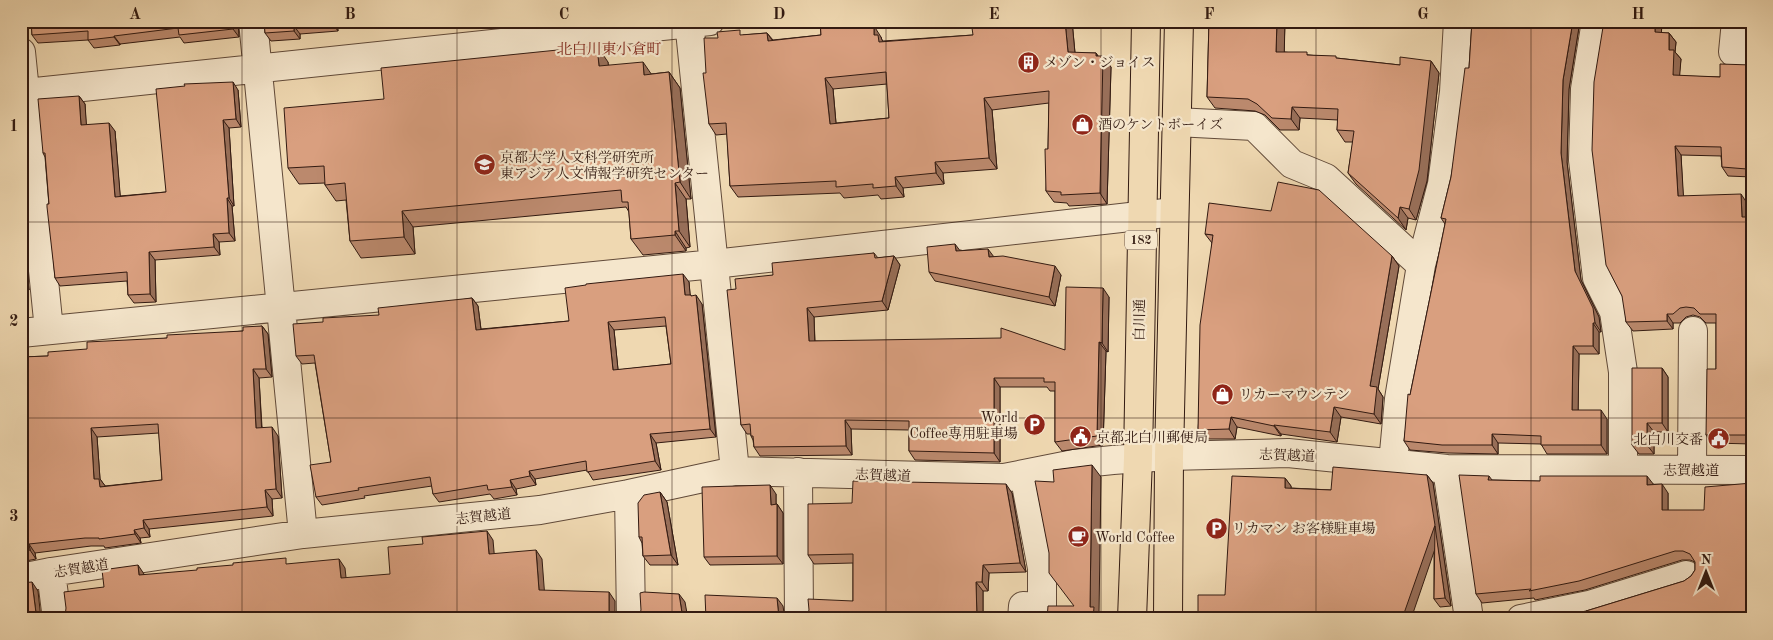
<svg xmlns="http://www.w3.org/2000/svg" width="1773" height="640" viewBox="0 0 1773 640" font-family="'Old Standard TT','Noto Serif JP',serif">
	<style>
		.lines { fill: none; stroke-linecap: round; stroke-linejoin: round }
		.minor-casing { stroke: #614a39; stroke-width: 30 }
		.major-casing { stroke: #321a11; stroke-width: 30 }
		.minor { stroke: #f5e6cc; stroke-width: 28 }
		.major { stroke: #efd8b1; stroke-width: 28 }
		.wall { fill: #bb896d; stroke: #321a11; fill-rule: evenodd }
		.shaded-wall { fill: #986f59; stroke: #321a11 }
		.building { fill: #d99f7f; stroke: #321a11; fill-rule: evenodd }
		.grid { fill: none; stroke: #321a11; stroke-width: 1; stroke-opacity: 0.55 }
		.labels { text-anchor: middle; stroke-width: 4.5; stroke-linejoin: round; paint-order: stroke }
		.shield { fill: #f5e6cc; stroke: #6c5749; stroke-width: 1 }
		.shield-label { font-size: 12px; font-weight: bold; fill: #321a11 }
		.poi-label { font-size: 14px; fill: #321a11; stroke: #f5e6cc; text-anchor: start }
		.street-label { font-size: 14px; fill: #321a11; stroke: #f5e6cc }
		.neighbourhood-label { font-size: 15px; fill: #7a1f14; stroke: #f5e6cc }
		.neatline { fill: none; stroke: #321a11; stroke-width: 2 }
		.grid-label { font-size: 16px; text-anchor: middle; font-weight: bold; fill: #321a11 }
	</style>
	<rect width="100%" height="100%" fill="#efd8b1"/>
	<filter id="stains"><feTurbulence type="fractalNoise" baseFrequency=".004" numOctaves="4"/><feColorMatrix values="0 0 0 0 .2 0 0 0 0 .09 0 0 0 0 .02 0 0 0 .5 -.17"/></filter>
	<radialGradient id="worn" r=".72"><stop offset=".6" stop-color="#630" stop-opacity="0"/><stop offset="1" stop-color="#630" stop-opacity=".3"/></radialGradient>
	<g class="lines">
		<defs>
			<path id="minor" d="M253 21 303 534
				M689 21 735 471
				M1596 21 1585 89 1583 160 1597 278 1614 312 1623 372V470
				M1736 21 1733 52 1752 59
				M21 52 49 330
				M26 93 710 21
				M1176 122 1254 126 1292 164 1326 178 1421 265
				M21 333 714 264 1174 212
				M1393 463 1399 399 1421 265 1442 184 1454 92 1458 21
				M1447 469 1469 619
				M1692 470 1693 331
				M798 472 799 619
				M629 494 631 619
				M51 572 57 619
				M21 578 51 572 303 534 540 510 629 494 735 471 1004 478 1074 464 1113 460 1169 456 1288 453 1447 469 1752 470
				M1022 619 1023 606 1042 607V568L1024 474
				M1521 619 1589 605 1686 575"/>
			<path id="major" d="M1132 619 1138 458 1146 21
				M1168 619 1169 456 1179 21"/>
		</defs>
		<use href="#minor" class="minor-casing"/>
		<use href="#major" class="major-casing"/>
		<use href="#minor" class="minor"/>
		<use href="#major" class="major"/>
	</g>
	<path class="wall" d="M31 21H238L239 37 184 43 180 37 120 44V45L94 48 88 40 38 43 32 35Z
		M264 21H337L338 31 300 34V39L271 41 265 33Z
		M390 21H426L419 22V23L392 24Z
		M820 21H857L859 27 881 37 882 40 883 41 973 35 997 25V21H1072L1075 53H1096L1098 56 1111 67 1107 204 1069 206 1067 203 1054 202 1046 191 1048 149 1049 103 992 110 997 169 943 173 944 184 903 188 904 197 881 199 878 195 844 198 840 193 738 197 730 186 727 134 716 135 709 124 706 73 743 35 767 33 773 40 821 35ZM887 84 889 118 836 123 833 89Z
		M1209 21H1285L1284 52 1309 55 1400 65 1431 61 1439 73 1427 181 1416 220 1408 218 1406 230 1356 184 1348 173 1353 142H1345L1337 130 1338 120 1300 118 1299 130H1280L1265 115 1255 111 1215 108 1207 97Z
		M1472 21H1580L1569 89 1567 162 1581 280 1599 317 1601 332H1599V354H1579L1578 410 1607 419V454H1547L1541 444 1498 443V454L1448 453 1410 450 1404 441 1410 395 1445 224 1441 218 1451 177 1469 68Z
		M1604 21H1662L1661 33H1669L1676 42 1675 52 1681 59 1679 76 1720 77 1752 65V177L1728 176 1722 167 1721 156 1681 155 1683 196 1747 203 1748 217H1752V444L1712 443 1706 435 1716 369V323H1706L1700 317 1693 315 1686 317 1680 323H1673V329L1633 331 1626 322Z
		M608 62V65L651 74 669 72 680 88 691 199H686L690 247 686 248V251L643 255 631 239 629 212 626 207 413 227 415 254 361 258 350 241 346 200 336 201 325 185V183L299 184 288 168Z
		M238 90 241 127 229 128 234 206H232L235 241 219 242 220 255 155 260 156 302 134 303 128 295 127 281 60 286 55 278 45 157 43 153 79 96 85 104 86 125 115 131 120 196 166 192Z
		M21 218 22 219 29 290H26L21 283Z
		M1205 234 1392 256 1399 266 1378 389 1383 397 1381 424 1341 417 1337 442 1281 434V436L1237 427 1235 439H1205L1198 430 1212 243Z
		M960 250 994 257 1061 275 1055 306 935 281 929 272Z
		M874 253 878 258 894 256 900 265 888 310 814 317 815 341 1065 350 1109 297 1108 352 1106 351 1103 445 1062 451 1055 442V391H1050L1047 387H1000V462L915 460 909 451V430L851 429 852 455 760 456 754 447 753 440 751 436V434H747L741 425 736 289 773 275Z
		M689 282 690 295 702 304 716 437 656 443 661 470 593 480 587 470 535 479 536 485 516 489 517 495 494 499 490 494 439 502 433 494 432 486 364 496 365 498 322 505 316 497 331 462 315 363 302 364 296 356 379 315 472 298 478 306 481 329 569 321ZM666 326 671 364 618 370 614 330Z
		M262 326 268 334 272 377 259 378 262 427 278 436 282 498 272 499 273 516 149 529 150 537 140 538 141 543 105 548 104 546H91L35 553 36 559 21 562V357L48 356 167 338 243 331ZM159 433 162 480 105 486 100 479 97 437Z
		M1662 368 1668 377V432H1654V454H1639L1632 445Z
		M1427 475 1433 483 1451 606 1440 607 1434 599V551L1225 595 1285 478 1291 486V488L1331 490Z
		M1489 476 1492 480 1653 484 1668 493V510L1752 619 1586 611 1684 581 1691 576 1695 570V562L1690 560H1682L1585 590 1535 600 1534 598 1482 603 1476 594Z
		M660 492 667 502 678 565H650L643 556 642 543 639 537Z
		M1012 493 1026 572 989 573 988 591H983V619H806L853 601V563L814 564 808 555 852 503Z
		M776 494V504H777L783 513V564L710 565 704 557Z"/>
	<path class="shaded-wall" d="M232 21H238L239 37 233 29Z
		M332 21H337L338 31 332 23Z
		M851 21H857L858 24 860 39 852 27Z
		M1065 21H1072L1076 64 1068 52Z
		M1277 21H1285L1284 63 1276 52Z
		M1573 21H1580L1569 89 1567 162 1581 280 1599 317 1601 332 1595 323 1575 271 1561 153 1563 80Z
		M1655 21H1662L1661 41 1655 32Z
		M294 26 300 34V39L294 31Z
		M874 26 881 37 882 40 886 46V53L874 35Z
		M767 33 775 44 768 41Z
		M1669 33 1676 42 1675 52 1681 59 1679 84 1673 75 1669 50Z
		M114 36 120 44V45L114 37Z
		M597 46 608 62 610 82 599 66Z
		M1096 53 1103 64V56L1111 67 1107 204 1100 193Z
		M1431 61 1439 73 1427 181 1416 220 1409 209Z
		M643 62 654 78 644 75Z
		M669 72 680 88 691 199 680 182Z
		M825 78 833 89 837 135 830 124Z
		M233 82 238 90 241 127 236 119Z
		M79 96 85 104 87 133 81 125Z
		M984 98 992 110 997 169 989 158Z
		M1292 107 1300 118 1299 130 1291 119Z
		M223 120 229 128 234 206 229 198Z
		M109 123 115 131 121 205 115 197Z
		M1675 146 1681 155 1684 205 1678 196Z
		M935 162 943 173 944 184 936 173Z
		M1747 164 1752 171V175L1747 169Z
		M895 177 903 188 904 197 896 186Z
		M675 183 686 199 690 247 679 231Z
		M1741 194 1747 203 1748 226 1742 217Z
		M227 198 232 206 235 241 229 233Z
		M1400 207 1408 218 1406 230 1398 218Z
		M402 211 413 227 415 254 404 237Z
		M21 218 22 219 29 290 24 282 21 257Z
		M675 231 686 248V251L675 235Z
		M213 234 219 242 220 255 214 247Z
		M955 244 961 252 956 251Z
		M988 249 994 257H989Z
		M149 252 155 260 156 302 150 294Z
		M894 256 900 265 888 310 882 301Z
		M1392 256 1399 266 1378 389 1383 397 1381 424 1374 414 1370 386Z
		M1055 266 1061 275 1055 306 1049 297Z
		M683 274 689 282 691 304 685 295Z
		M1103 288 1109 297 1108 352 1102 343Z
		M696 295 702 304 716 437 710 429Z
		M472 298 478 306 482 338 476 330Z
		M807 308 814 317 815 350 809 341Z
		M1667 314 1673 323V329L1667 321Z
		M608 322 614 330 619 379 613 370Z
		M1593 323 1599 332V354L1593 346Z
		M262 326 268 334 272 377 266 369Z
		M1099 342 1106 351 1103 445 1097 436Z
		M1573 346 1579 354 1578 419 1572 410Z
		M1662 368 1668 377V432L1662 423Z
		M253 369 259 378 262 436 256 428Z
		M994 378 1000 387V462L994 453Z
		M1334 407 1341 417 1337 442 1330 432Z
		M1601 410 1607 419V454L1601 445Z
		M1231 417 1237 427 1235 439 1229 429Z
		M845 420 851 429 852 455 846 446Z
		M1647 423 1654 432V454L1647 445Z
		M1274 425 1281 434V436L1274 426Z
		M272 427 278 436 282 498 276 489Z
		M91 428 97 437 100 479 106 487H100L94 479Z
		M650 434 656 443 661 470 655 461Z
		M1492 434 1498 443V454L1492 445Z
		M1092 465 1101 477 1099 614 1102 619H1093L1090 607Z
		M529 471 535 479 536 485 530 476Z
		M1427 475 1433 483 1451 606 1445 598 1437 543 1411 619H1402Z
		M1647 476 1654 485H1647Z
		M1285 478 1291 486V496L1285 488Z
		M510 480 516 489 517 495 512 487Z
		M1006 484 1012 493 1026 572 1020 563Z
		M1662 484 1668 493V519L1662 510Z
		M770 485 776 494V513L771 505Z
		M265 490 272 499 273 516 267 507Z
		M660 492 667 502 678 565 671 555Z
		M777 504 783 513V564L777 556Z
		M143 520 149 529 150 537 144 528Z
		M134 530 140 538 141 543 135 534Z
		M487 531 493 540 495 563 489 554Z
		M29 544 35 553 36 559 30 550Z
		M536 550 542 559 545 599 539 590Z
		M339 559 345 568 347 587 341 578Z
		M138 565 144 574 145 584 139 575Z
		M983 565 989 573 988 591 982 582Z
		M32 582 38 591 41 619H38L36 613Z
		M976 582 983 591V619H977Z
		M609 592 615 601V619H612L609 611Z
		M679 594 685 602 688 619H683Z
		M777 598 783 606 785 619H780L779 618Z"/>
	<path class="building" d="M31 21H232L233 29 179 35 178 28 114 36V37L88 40V31L32 35Z
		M264 21H332V23L294 26V31L265 33Z
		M820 21H851L852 27 874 26V35H878L879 42 973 35 972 28 997 25V21H1065L1068 52 1096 53V56H1103L1100 193 1061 195V192L1046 191 1045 149H1048L1049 91 984 98 989 158 935 162 936 173 895 177 896 186 873 188V184L836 187V181L730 186 726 123 709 124 703 73H706L704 38H718L717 32 740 30V35L767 33 768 41 821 35ZM886 72 889 118 830 124 825 78Z
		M1209 21H1277L1276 52H1307V55L1336 56V58L1400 65V57L1431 61 1419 170 1409 209 1400 207 1398 218 1348 173 1354 131 1337 130 1338 109 1292 107 1291 119 1272 118 1257 104 1248 99 1207 97Z
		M1472 21H1573L1563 80 1561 153 1575 271 1593 308 1595 323H1593V346H1573L1572 410H1601V445H1541V436L1492 434V445H1442L1404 441 1408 394 1410 395 1446 219 1441 218 1451 177 1465 68H1469Z
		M1604 21H1655V32L1669 33V50H1674L1673 75 1720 77V64L1752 65V164H1747V169L1722 167 1721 147 1675 146 1678 196 1741 194 1742 217H1752V435H1706L1707 369H1716V314H1700L1694 308 1686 307 1680 308 1673 314H1667V321L1626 322 1622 296 1606 265 1592 150 1594 82Z
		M597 46 599 66 643 62 644 75 669 72 680 182 675 183 679 231H675V235L631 239 628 202H622L621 190 402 211 404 237 350 241 345 183 325 185 324 166 288 168 284 108 384 99 381 68Z
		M233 82 236 119 223 120 229 198H227L229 233 213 234 214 247 149 252 150 294 128 295 127 272 55 278 47 207V204H49L45 153H43L38 99 79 96 81 125 109 123 115 197 166 192 156 89 185 86 184 84Z
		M1278 182 1319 190 1392 256 1370 386 1377 387 1374 414 1334 407 1330 432 1274 425V426L1231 417 1229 429 1198 430 1200 325 1213 235 1205 234 1209 203 1271 211Z
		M955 244 956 251 988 249 989 257 1003 256 1055 266 1049 297 929 272 927 247Z
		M874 253 875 258 894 256 882 301 807 308 809 341 1001 338V328L1065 350 1066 287 1103 288 1102 343 1099 342 1097 436 1055 442V382H1044V378H994V453L909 451V421L845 420 846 446 754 447 753 436H751L750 424 741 425 727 290 736 289 735 279 773 275 772 263Z
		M21 257 24 282H21Z
		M683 274 685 295H691V296L696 295 710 429 650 434 655 461 587 472 586 461 529 471 530 476 510 480 512 487 488 490 487 485 433 494 430 477 358 488 359 490 316 497 310 465 331 462 314 355 296 356 293 324 323 322V318L379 315 378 308 472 298 476 330 569 321 565 288 586 285V284ZM665 317 671 364 613 370 608 322Z
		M262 326 266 369H253L256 428 272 427 276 489 265 490 267 507 143 520 144 528 134 530 135 534 99 539V538H85L29 544 30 550 21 552V357L48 356V352L87 349V342L167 338V335L243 331V327ZM158 424 162 480 100 487 99 479H94L91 428Z
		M1632 368H1662V423H1647V445H1632Z
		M1092 465 1090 607H1094L1093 619H1047L1048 606H1074L1049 573V553L1035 481 1054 482 1053 470Z
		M1333 467 1427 475 1435 525 1402 619H1198V595H1225L1232 476 1285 478V488L1331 490Z
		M1459 475 1489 476 1488 480 1540 481V476H1647V485L1662 484V510H1704L1705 487 1752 483V619H1548L1586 611 1684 581 1691 576 1695 570V562L1690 554 1683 551H1675L1579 581 1529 591 1531 589 1476 594Z
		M853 481 1006 484 1020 563 983 565 982 582H976L977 619H806L809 610 808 599 853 601V554L808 555V504L852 503Z
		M770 485 771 505 777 504V556L704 557 702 487Z
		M660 492 671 555 643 556 642 537H639L638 503 644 495Z
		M1435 526 1445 598 1434 599Z
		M487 531 489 554 536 550 539 590 609 592V611L612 619H64L65 617 66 608 64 592 104 587 102 570 138 565 139 575 197 570V568L233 565V563L286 558V564L339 559 341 578 390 574 388 547 423 544 422 537Z
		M32 582 36 613 38 619H21V583Z
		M644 592 679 594 683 619H638L641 610 640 593Z
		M705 595 777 598 779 618 780 619H706Z"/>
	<path class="grid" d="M242 21V619M457 21V619M672 21V619M886 21V619M1101 21V619M1316 21V619M1531 21V619M21 222H1752M21 418H1752"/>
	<defs>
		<symbol id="building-disc" viewBox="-11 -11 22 22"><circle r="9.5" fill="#8f2418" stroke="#f5e6cc"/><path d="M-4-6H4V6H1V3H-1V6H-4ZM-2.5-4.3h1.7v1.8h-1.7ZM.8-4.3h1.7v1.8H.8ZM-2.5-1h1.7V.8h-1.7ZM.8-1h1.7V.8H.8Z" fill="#fff"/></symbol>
		<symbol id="shop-disc" viewBox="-11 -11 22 22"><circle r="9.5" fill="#8f2418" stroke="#f5e6cc"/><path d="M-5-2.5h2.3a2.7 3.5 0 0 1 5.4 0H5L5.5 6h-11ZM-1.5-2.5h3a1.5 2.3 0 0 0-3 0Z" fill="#fff"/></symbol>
		<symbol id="university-disc" viewBox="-11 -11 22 22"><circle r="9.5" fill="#8f2418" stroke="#f5e6cc"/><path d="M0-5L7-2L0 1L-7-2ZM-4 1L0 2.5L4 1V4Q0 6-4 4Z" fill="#fff"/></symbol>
		<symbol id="parking-disc" viewBox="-11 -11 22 22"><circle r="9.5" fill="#8f2418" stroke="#f5e6cc"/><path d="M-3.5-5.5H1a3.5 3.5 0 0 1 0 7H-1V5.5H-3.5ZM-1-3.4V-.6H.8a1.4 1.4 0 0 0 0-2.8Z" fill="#fff"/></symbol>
		<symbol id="civic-disc" viewBox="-11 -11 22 22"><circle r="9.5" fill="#8f2418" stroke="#f5e6cc"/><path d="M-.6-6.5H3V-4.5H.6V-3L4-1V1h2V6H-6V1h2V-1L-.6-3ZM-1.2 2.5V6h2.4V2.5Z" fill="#fff"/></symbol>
		<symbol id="cafe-disc" viewBox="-11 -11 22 22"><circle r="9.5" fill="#8f2418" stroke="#f5e6cc"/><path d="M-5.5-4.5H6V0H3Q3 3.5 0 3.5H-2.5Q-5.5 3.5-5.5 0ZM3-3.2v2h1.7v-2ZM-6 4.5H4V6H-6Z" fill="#fff"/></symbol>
	</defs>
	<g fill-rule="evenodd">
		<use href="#building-disc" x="1016" y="50" width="25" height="25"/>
		<use href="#shop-disc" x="1070" y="112" width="25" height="25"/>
		<use href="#university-disc" x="472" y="152" width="25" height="25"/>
		<use href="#shop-disc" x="1210" y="382" width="25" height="25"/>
		<use href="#parking-disc" x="1022" y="412" width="25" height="25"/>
		<use href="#civic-disc" x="1068" y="424" width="25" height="25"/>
		<use href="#civic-disc" x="1706" y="426" width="25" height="25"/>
		<use href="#parking-disc" x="1204" y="516" width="25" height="25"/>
		<use href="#cafe-disc" x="1066" y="524" width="25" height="25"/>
	</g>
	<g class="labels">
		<rect class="shield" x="1125" y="230.5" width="32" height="19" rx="4"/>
		<g class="shield-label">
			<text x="1141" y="244">182</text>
		</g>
		<g class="poi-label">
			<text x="1044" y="67">メゾン・ジョイス</text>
			<text x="1098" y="129">酒のケントボーイズ</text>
			<text x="500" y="162">京都大学人文科学研究所<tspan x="500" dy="16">東アジア人文情報学研究センター</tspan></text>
			<text x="1239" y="399">リカーマウンテン</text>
			<text x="1018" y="422" text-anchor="end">World<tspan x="1018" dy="16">Coffee専用駐車場</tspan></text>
			<text x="1096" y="442">京都北白川郵便局</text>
			<text x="1703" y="444" text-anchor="end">北白川交番</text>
			<text x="1232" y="533">リカマン お客様駐車場</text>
			<text x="1095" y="542">World Coffee</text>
		</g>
		<g class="street-label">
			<text transform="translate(1139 320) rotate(-89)" y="5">白川通</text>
			<text transform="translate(1287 455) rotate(2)" y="5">志賀越道</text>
			<text x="1691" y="475">志賀越道</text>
			<text transform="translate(883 475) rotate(2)" y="5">志賀越道</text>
			<text transform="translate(483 516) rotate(-6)" y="5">志賀越道</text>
			<text transform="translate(81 568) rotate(-9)" y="5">志賀越道</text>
		</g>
		<g class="neighbourhood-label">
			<text x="609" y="54">北白川東小倉町</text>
		</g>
	</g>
	<rect width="1773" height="640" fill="none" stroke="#efd8b1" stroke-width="55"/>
	<g transform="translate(1706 572)" stroke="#f5e6cc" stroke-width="4" paint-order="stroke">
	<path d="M0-4L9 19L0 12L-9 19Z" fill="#321a11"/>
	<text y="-8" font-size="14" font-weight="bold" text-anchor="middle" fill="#321a11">N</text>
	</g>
	<rect x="28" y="28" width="1718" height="584" class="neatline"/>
	<g class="grid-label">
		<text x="135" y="19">A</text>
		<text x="350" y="19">B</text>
		<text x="564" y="19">C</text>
		<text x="779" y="19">D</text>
		<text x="994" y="19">E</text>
		<text x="1209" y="19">F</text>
		<text x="1423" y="19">G</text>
		<text x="1638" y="19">H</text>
		<text x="14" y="131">1</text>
		<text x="14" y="326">2</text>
		<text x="14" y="521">3</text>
	</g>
	<rect width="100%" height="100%" filter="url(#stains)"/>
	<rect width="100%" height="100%" fill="url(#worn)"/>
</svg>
